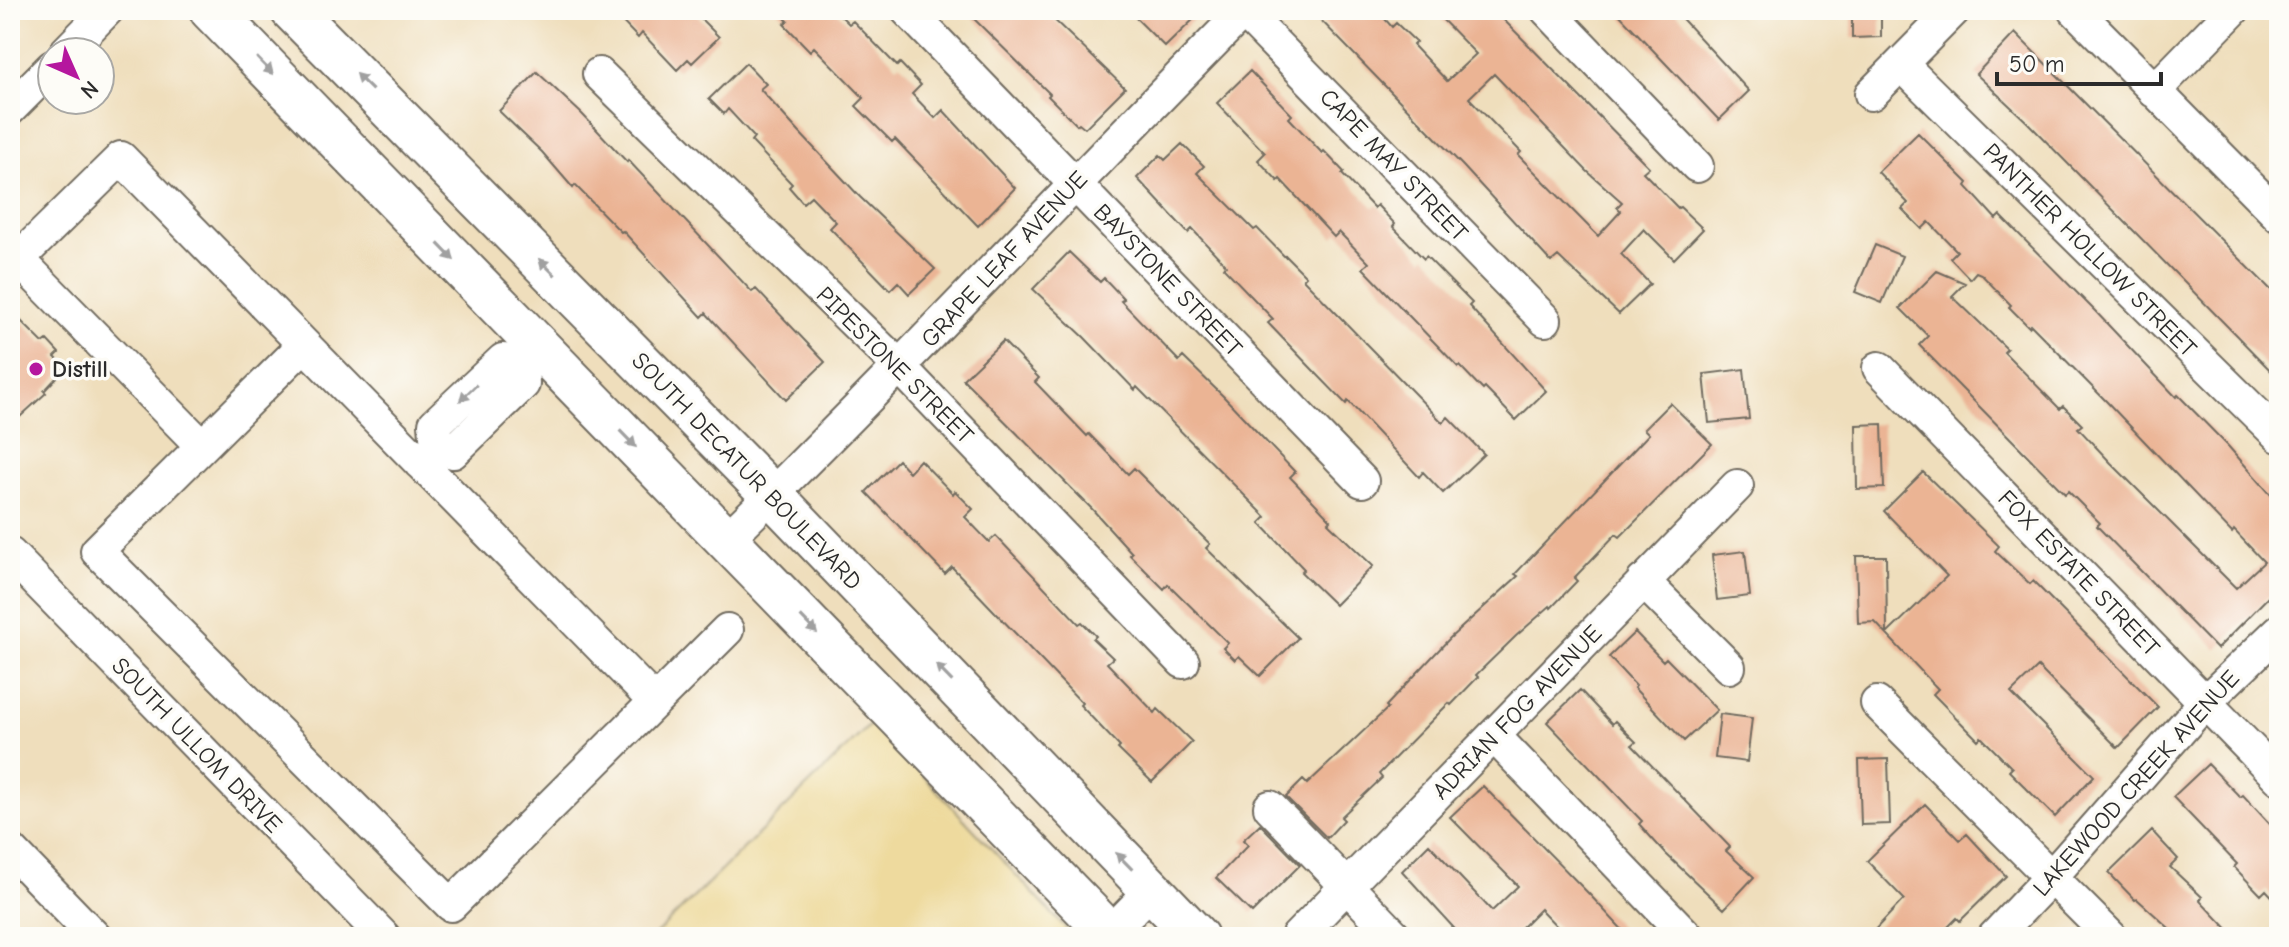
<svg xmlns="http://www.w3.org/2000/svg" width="2289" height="947" viewBox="0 0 2289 947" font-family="'Comic Neue',sans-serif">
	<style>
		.sand { fill: #eeda9e; stroke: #8c8264; stroke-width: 2 }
		.building { fill: #ebb494; fill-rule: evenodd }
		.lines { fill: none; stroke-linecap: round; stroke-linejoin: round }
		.minor-casing { stroke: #706a5e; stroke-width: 36 }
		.major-casing { stroke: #706a5e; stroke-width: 46 }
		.minor { stroke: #fff; stroke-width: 32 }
		.major { stroke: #fff; stroke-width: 42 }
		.oneway { fill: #a0a0a0 }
		.poi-dot { fill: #b5179e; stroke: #fdfcf7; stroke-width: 3 }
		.labels { text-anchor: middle; stroke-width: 7; stroke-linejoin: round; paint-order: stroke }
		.street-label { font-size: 24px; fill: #2b2b2b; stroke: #fdfcf7 }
		.poi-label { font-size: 24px; font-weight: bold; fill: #2b2b2b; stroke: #fdfcf7; text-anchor: start }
	</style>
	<rect width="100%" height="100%" fill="#fdfcf7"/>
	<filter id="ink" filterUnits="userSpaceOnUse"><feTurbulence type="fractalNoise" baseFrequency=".0125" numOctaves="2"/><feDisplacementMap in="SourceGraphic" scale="16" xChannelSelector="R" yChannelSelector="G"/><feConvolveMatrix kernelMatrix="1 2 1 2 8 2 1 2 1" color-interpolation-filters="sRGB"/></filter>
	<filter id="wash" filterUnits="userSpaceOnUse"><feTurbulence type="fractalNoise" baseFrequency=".006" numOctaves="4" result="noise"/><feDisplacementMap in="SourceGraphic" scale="32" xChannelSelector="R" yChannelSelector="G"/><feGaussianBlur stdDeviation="1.8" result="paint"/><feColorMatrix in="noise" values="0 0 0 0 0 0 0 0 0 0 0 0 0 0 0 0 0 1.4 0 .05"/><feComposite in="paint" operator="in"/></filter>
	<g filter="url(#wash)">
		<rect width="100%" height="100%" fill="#efdebc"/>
		<path class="sand" d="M873 722 1074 937H653Z"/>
		<g id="blocks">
			<path class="building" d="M611 10H692L719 37 692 63 688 59 677 70 642 33 638 38Z
				M777 10H835L849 24 853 21 897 66 900 63 921 85 912 94 935 118 943 110 1015 188 978 226 895 139 892 142 856 106 864 98 814 47 810 51 784 24 788 21Z
				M965 10H1044L1125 88 1085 128 1079 123 1077 125 1048 96 1050 94Z
				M1128 10H1203L1165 47Z
				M1311 10H1377L1392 27 1396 23 1416 42 1413 45 1447 81 1476 54 1433 10H1494L1649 167 1643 172 1678 208 1680 207 1703 229 1674 259 1644 229 1621 254 1650 284 1619 314 1558 256 1551 262 1463 166ZM1494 74 1587 171 1622 202 1617 207 1621 211 1598 236 1518 155 1521 152 1469 98Z
				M1615 10H1674L1749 91 1719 120Z
				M1852 10H1881V37L1852 38Z
				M2015 33 2279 298V379L2027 122 1976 74Z
				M746 63 766 84 760 89 799 132 860 197 935 269 909 294 898 282 890 290 830 228 836 222 811 196 803 203 789 187 792 184 751 141 754 137 728 109 724 114 709 99Z
				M1250 71 1292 115 1289 118 1322 153 1324 151 1344 172 1342 174 1374 208 1377 205 1395 224 1393 227 1424 259 1426 256 1472 303 1469 306 1546 391 1516 420 1485 388 1483 390 1460 366 1458 367 1363 268 1369 263 1339 232 1334 237 1280 179 1278 181 1258 160 1265 153 1217 103Z
				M537 72 582 114 627 162 628 160 752 292 756 289 825 362 786 400 706 313 702 317 623 231 621 232 575 185 573 188 542 152 499 111Z
				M1918 133 1968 183 1966 186 1996 219 2000 215 2096 312 2176 397 2178 395 2228 446 2279 504V586L2217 649 2097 526 2100 523 2068 491 2065 494 1919 345 1928 336 1900 308 1937 271 1965 283 1952 296 2007 349 2004 352 2060 409 2063 406 2082 425 2078 428 2111 463 2236 588 2264 562 2234 530 2232 533 2107 402 2031 325 2029 327 2009 307 2011 305 1981 274 1976 272 1970 279 1950 258 1957 251 1929 222 1922 229 1902 209 1908 203 1878 172Z
				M1182 144 1204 166 1197 173 1254 230 1257 228 1285 257 1286 256 1306 276 1303 279 1443 423 1448 417 1484 454 1443 493 1423 472 1419 477 1348 401 1346 404 1313 370 1268 323 1273 319 1224 268 1226 265 1192 229 1188 233 1137 178 1160 155 1165 160Z
				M1875 245 1902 256 1882 303 1855 292Z
				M1069 252 1100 282 1104 278 1124 299 1121 301 1179 361 1183 357 1224 397 1295 472 1290 477 1331 520 1328 523 1373 566 1335 605 1301 572 1304 569 1260 523 1266 517 1137 387 1135 390 1084 337 1033 289Z
				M10 310 43 343 47 340 59 353 55 357 64 366 58 372 60 374 44 391 46 393 10 426Z
				M1003 341 1039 378 1035 382 1087 436 1089 434 1128 474 1134 468 1210 544 1206 548 1298 638 1260 676 1239 656 1235 660 1223 648 1228 643 1168 584 1164 589 1130 555 1132 553 1092 509 963 379Z
				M1744 369 1749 419 1709 423 1704 374Z
				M1670 403 1712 444 1620 537 1616 534 1574 578 1577 581 1551 608 1550 606 1516 636 1476 675 1478 677 1451 705 1449 703 1379 774 1382 778 1341 817 1344 820 1327 838 1286 797 1303 780 1307 784 1388 708 1386 706 1450 638 1518 576 1515 574 1649 434 1644 429Z
				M1882 424 1884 488 1857 489 1856 425Z
				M898 460 909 472 920 460 953 494 955 491 973 509 965 517 989 542 996 536 1079 624 1082 622 1096 636 1093 639 1113 658 1107 663 1155 713 1158 709 1192 742 1152 782 1118 749 1120 747 1080 705 1082 703 952 567 945 574 866 492Z
				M1923 472 1999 546 1995 551 2030 584 2033 581 2158 707 2118 748 2038 667 2011 693 2094 776 2055 817 2009 771 2012 768 1981 737 1978 740 1933 694 1938 689 1875 622 1858 623 1856 556H1886L1887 634 1947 576 1884 511Z
				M1745 551 1750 596 1717 600 1712 555Z
				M1635 632 1663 661 1666 658 1717 710 1684 741 1634 688 1636 686 1609 657Z
				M1580 690 1612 724 1615 721 1636 742 1632 745 1730 847 1726 851 1754 877 1724 909 1666 854 1639 824 1642 821 1547 722Z
				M1720 714 1752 718 1747 762 1715 758Z
				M1888 759 1890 824 1861 825 1859 760Z
				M2208 764 2240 797 2243 795 2279 834V904L2266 890 2261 895 2234 867 2237 864 2173 797Z
				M1483 786 1590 895 1629 937H1567L1540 909 1512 937H1462L1402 871 1429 844 1492 911 1518 886 1450 817Z
				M1925 804 1960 840 1967 834 2006 876 1960 921 1957 918 1938 937H1868L1904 899 1867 861Z
				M1260 824 1300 865 1252 913 1216 878 1248 845 1243 840Z
				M2152 831 2178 859 2170 867 2202 897 2200 900 2235 937H2179L2137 899 2135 900 2109 873Z"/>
		</g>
	</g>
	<g filter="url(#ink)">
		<use href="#blocks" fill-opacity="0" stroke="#706a5e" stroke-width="2"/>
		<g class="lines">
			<defs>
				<path id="minor" d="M907 10 1362 481
					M1242 10 1545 320
					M1547 10 1697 166
					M2075 10 2279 216
					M66 52 107 10
					M1901 64 2279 436
					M599 74 901 368 1183 662
					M2154 91 2233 10
					M1871 94 1954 10
					M10 109 52 67
					M304 345 97 551 451 905 727 630
					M1879 368 2279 778
					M202 446 18 259 121 158 655 702
					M437 447 453 452 523 384 522 364 535 351
					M420 463 437 447 435 424 503 360 522 364
					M726 540C903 367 1071 186 1245 10
					M10 554 384 937
					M1643 581 1729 667
					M1877 703 2111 937
					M1495 737 1688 937
					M1270 807 1396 937
					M10 849 95 937
					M1106 937 1152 890
					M1297 937 1737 486
					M1994 937 2052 876 2205 702 2279 631"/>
				<path id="major" d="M211 10 1113 937
					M292 10 772 495 1197 937"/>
			</defs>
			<use href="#minor" class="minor-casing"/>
			<use href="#major" class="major-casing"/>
			<use href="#minor" class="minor"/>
			<use href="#major" class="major"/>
		</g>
		<defs><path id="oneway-solid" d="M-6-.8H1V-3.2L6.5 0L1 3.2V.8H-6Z" transform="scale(2)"/></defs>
		<g class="oneway">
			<use href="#oneway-solid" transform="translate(265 66) rotate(46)"/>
			<use href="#oneway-solid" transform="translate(364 82) rotate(-135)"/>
			<use href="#oneway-solid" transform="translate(446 252) rotate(46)"/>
			<use href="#oneway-solid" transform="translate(547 267) rotate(-135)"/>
			<use href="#oneway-solid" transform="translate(468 393) rotate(136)"/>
			<use href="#oneway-solid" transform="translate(628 439) rotate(46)"/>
			<use href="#oneway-solid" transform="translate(809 625) rotate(46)"/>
			<use href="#oneway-solid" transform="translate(944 673) rotate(-134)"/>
			<use href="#oneway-solid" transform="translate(1124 861) rotate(-134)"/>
		</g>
	</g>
	<circle class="poi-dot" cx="36" cy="369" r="8"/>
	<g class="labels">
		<g class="street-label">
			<text transform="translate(1394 165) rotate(46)" y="8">CAPE MAY STREET</text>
			<text transform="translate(2090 250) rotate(45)" y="8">PANTHER HOLLOW STREET</text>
			<text transform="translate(1004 259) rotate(-47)" y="8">GRAPE LEAF AVENUE</text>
			<text transform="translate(1168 280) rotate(46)" y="8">BAYSTONE STREET</text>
			<text transform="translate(895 365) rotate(45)" y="8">PIPESTONE STREET</text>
			<text transform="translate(747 471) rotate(46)" y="8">SOUTH DECATUR BOULEVARD</text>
			<text transform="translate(2079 573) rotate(46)" y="8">FOX ESTATE STREET</text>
			<text transform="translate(1517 712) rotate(-46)" y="8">ADRIAN FOG AVENUE</text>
			<text transform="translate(197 745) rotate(46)" y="8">SOUTH ULLOM DRIVE</text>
			<text transform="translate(2136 783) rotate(-48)" y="8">LAKEWOOD CREEK AVENUE</text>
		</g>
		<g class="poi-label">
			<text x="52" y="377">Distill</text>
		</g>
	</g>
	<rect width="2289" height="947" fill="none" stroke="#fdfcf7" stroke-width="40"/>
	<g transform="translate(76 76) rotate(135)"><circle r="38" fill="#fdfcf7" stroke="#a9a8a5" stroke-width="2"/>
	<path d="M0-6L14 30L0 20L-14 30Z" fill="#b5179e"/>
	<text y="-12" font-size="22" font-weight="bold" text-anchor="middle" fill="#2b2b2b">N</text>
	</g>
	<path d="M1997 72v12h164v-12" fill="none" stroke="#2b2b2b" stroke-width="4"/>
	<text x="2009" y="72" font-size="24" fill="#2b2b2b" stroke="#fdfcf7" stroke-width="6" paint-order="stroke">50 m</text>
</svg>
